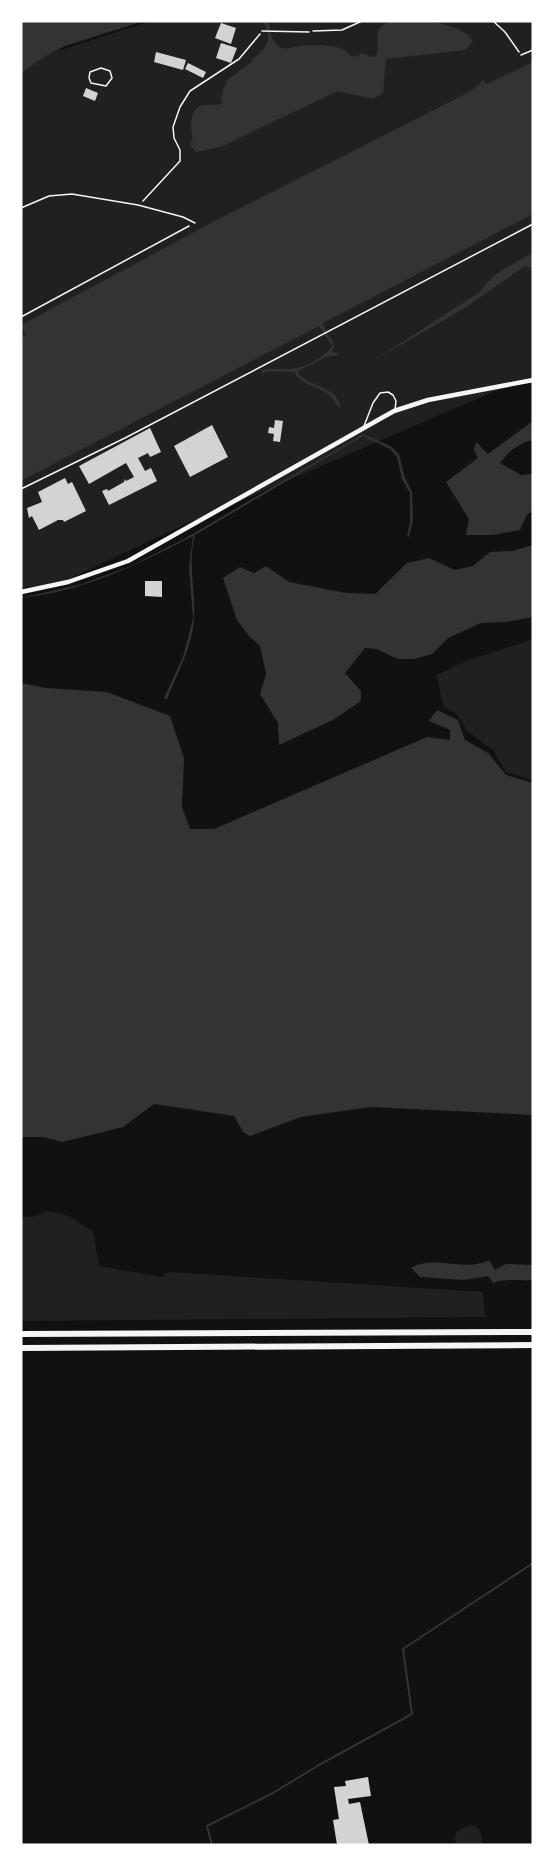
<svg xmlns="http://www.w3.org/2000/svg" width="554" height="1866" viewBox="0 0 554 1866" font-family="'DM Sans',sans-serif">
	<style>
		.green { fill: #202020 }
		.water { fill: #333 }
		.lines { fill: none; stroke-linecap: round; stroke-linejoin: round }
		.stream { stroke: #333; stroke-width: 2 }
		.building { fill: #d3d3d3 }
		.path { stroke: #f5f5f5; stroke-width: 1.5 }
		.service { stroke: #f5f5f5; stroke-width: 1.5 }
		.tertiary { stroke: #f5f5f5; stroke-width: 4.5 }
		.trunk { stroke: #f5f5f5; stroke-width: 6 }
	</style>
	<rect width="100%" height="100%" fill="#111"/>
	<path class="green" d="M151 21H533V377L521 380 175 529 58 584 21 588V70L45 55Z
		M533 639V780L506 772 493 750 467 731 457 714 444 707 436 675 469 660Z
		M48 1211 68 1216 93 1231 99 1266 162 1277 168 1272 483 1292 485 1317 21 1321V1217H32Z
		M470 1825C480 1824 483 1837 482 1845H456L454 1836 458 1831Z"/>
	<path class="water" d="M21 21H144L65 46 44 57 21 73Z
		M263 21H269C270 29 271 42 279 47 286 51 298 45 307 45 317 45 336 45 344 50 350 54 350 56 356 57L362 53 373 57 377 54C380 45 374 35 381 27 394 12 463 22 473 41L465 50 386 59 383 93 373 99 338 91 220 147 196 152 189 144 193 138C189 128 190 108 203 105 210 104 216 106 223 103L221 96 223 95V88L227 84 226 81 253 61 252 59C269 46 273 40 263 21Z
		M533 62V214L323 323 328 336 332 339 334 348 332 352 337 353V356H328L298 371 299 375C313 388 336 385 341 408L338 407C327 383 308 393 294 372L271 371 261 374 262 370C272 368 281 370 291 369 304 368 326 357 332 346L319 326 21 481V337L26 335 21 325 213 222 471 91 481 83 482 80 487 84Z
		M533 253V268L525 266 463 309 373 361 480 292C495 270 511 266 533 253Z
		M533 421V440C519 443 508 452 500 463L521 475 533 474V510L527 515 520 530 493 535H466L469 519 446 482 478 458 474 450 476 442 488 454Z
		M363 434 392 447 399 455 405 478 412 492 413 520 409 537 407 536 410 523V493L402 479 397 457 390 449 363 436 195 535C187 563 196 591 194 619 192 648 177 673 167 699L164 698 183 657 193 619 189 567 193 536C134 566 88 590 21 598L82 584 131 566 184 539Z
		M533 545V617L507 622 481 623 448 638 432 654 414 659H398L376 649 365 648 345 673 361 691V701L333 720 279 745 278 723 260 694 266 674 260 646 249 636 237 620 223 578 240 567 254 573 266 566 289 582 346 593 375 594 407 563 429 558 455 570 473 566 490 552 512 551Z
		M21 683 46 688 107 692 170 716 184 758 182 807 190 829H214L427 737 450 740V730L429 721 437 710 458 720 465 740 488 753 506 775 533 783V1115L371 1107 301 1117 250 1136 243 1132 234 1116 154 1104 123 1127 62 1142 43 1137H21Z
		M489 1260 495 1270 506 1264 533 1265V1280C519 1281 506 1278 493 1283L488 1276 464 1280 420 1277 411 1268C435 1254 466 1273 489 1260Z"/>
	<g class="lines">
		<path class="stream" d="M212 1845 207 1826 273 1793 319 1765 412 1714 403 1649 533 1563"/>
	</g>
	<path class="building" d="M221 23 236 28 231 44 215 38Z
		M221 43 237 48 231 63 216 58Z
		M156 52 186 60 183 70 154 62Z
		M188 63 206 72 203 78 185 69Z
		M86 88 98 93 95 101 83 96Z
		M275 420 283 421 280 442 273 441 274 434 268 433 269 427 274 428Z
		M212 425 228 457 190 477 174 446Z
		M150 428 161 452 150 457 148 453 138 458 145 471 151 468 157 481 109 505 102 491 107 489 108 491 124 482 125 479 126 481 134 477 126 463 89 484 79 466Z
		M65 478 68 484 72 482 86 511 64 522 63 520H58L39 530 32 516 29 518 27 508 42 502 38 492Z
		M145 581H162V597L145 596Z
		M368 1777 371 1796 348 1799 349 1804 360 1802 369 1845H337L333 1820 339 1819 334 1787 346 1786 345 1781Z"/>
	<g class="lines">
		<path class="path" d="M493 21 505 32 519 52
			M313 31 342 30 362 21
			M101 68 110 71 112 78 106 86 91 83 89 78 90 72Z
			M143 201 180 161V150L174 138 173 127 180 107 190 91 239 59 260 34
			M21 317 189 226"/>
		<path class="service" d="M262 31 309 32
			M521 55 533 50
			M21 208 49 196 72 194 138 205 183 217 195 223
			M364 426 373 403 380 393 388 392 393 395 396 401 395 410
			M21 489 125 438 533 224"/>
		<path class="tertiary" d="M21 592 68 582 128 561 394 411 428 400 533 380"/>
		<path class="trunk" d="M21 1334 533 1332
			M21 1348 533 1345"/>
	</g>
	<rect width="554" height="1866" fill="none" stroke="#ffffff" stroke-width="45"/>
</svg>
